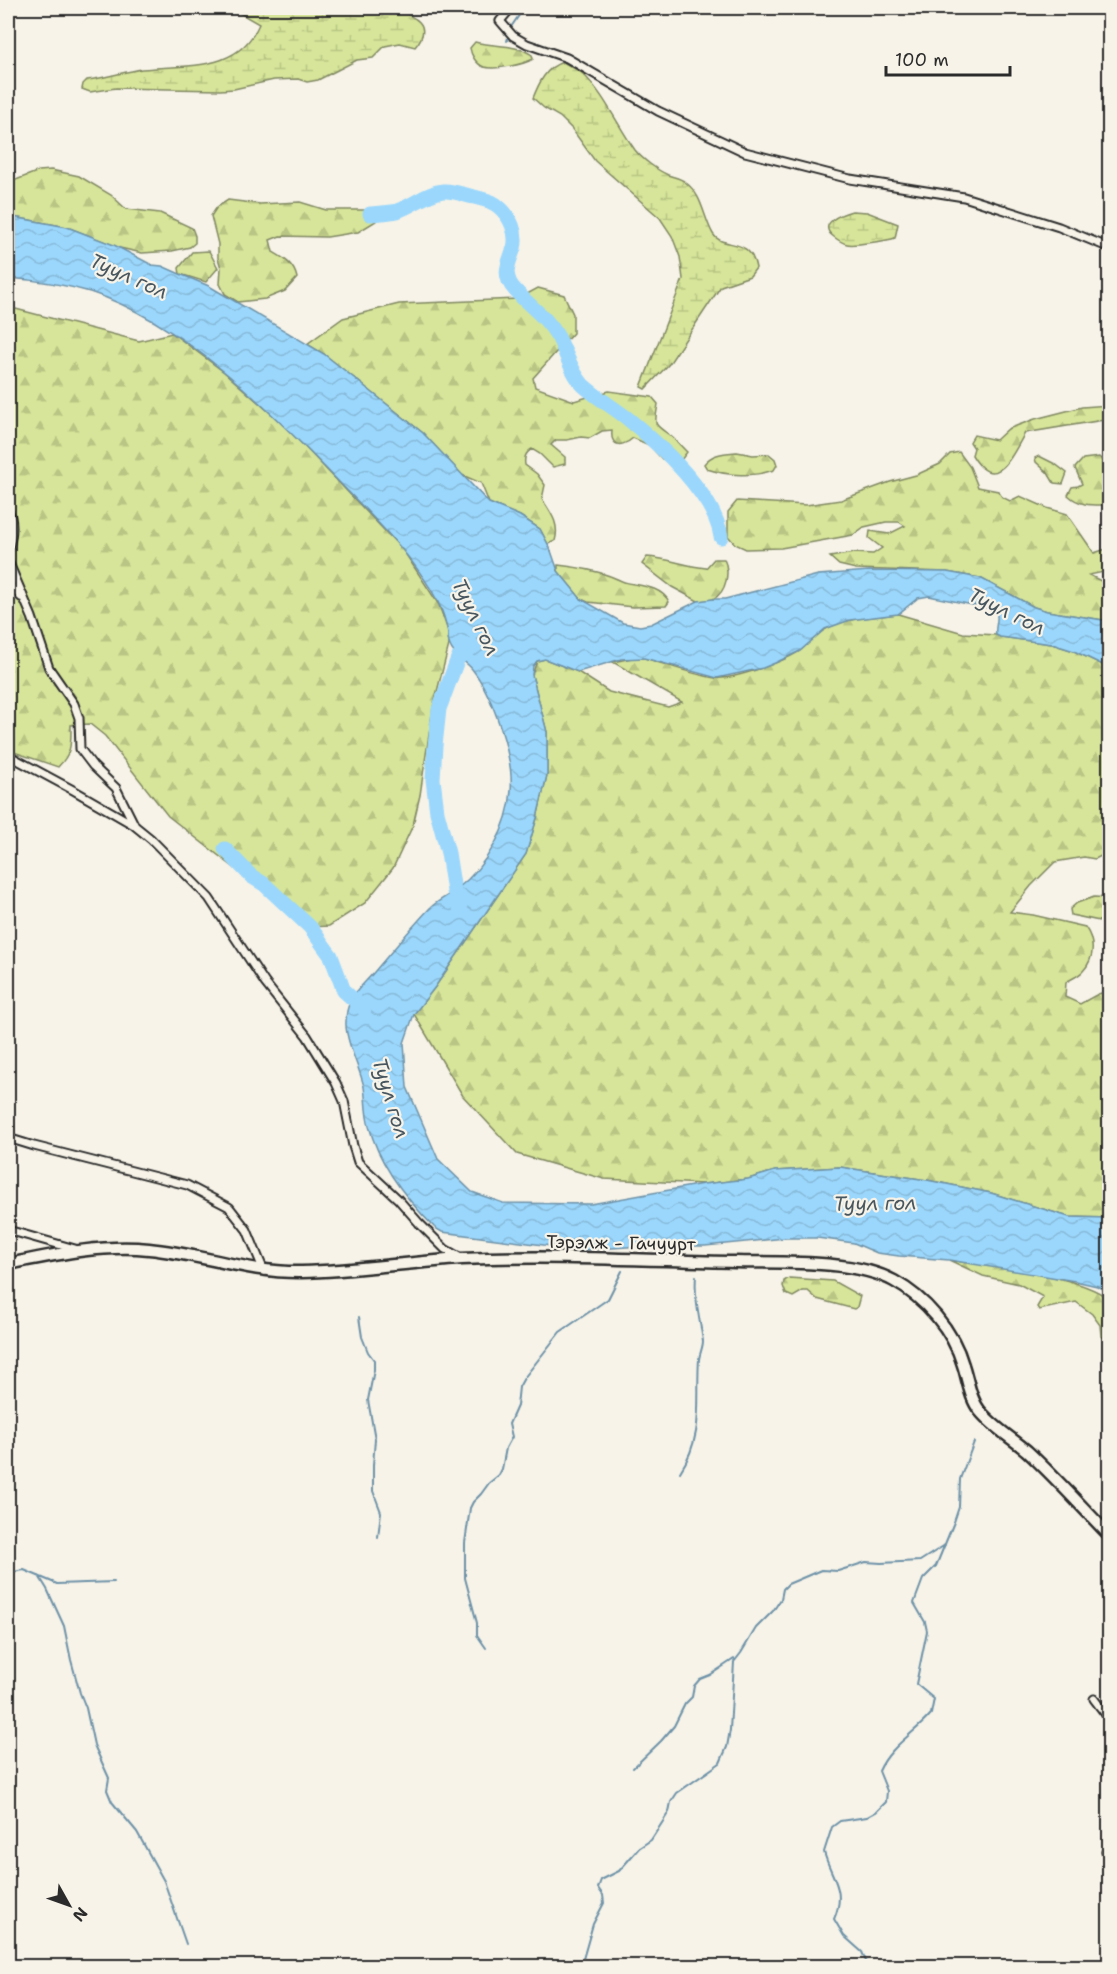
<svg xmlns="http://www.w3.org/2000/svg" width="1117" height="1974" viewBox="0 0 1117 1974" font-family="'Shantell Sans',sans-serif">
	<style>
		.forest { fill: url(#forest-firs); stroke: #808862; stroke-width: 1.5 }
		.wetland { fill: url(#wetland-marsh); stroke: #808862; stroke-width: 1.5 }
		.water { fill: url(#water-waves); stroke: #6e92a8; stroke-width: 1.5 }
		.lines { fill: none; stroke-linecap: round; stroke-linejoin: round }
		.stream { stroke: #6e92a8; stroke-width: 2 }
		.river { stroke: #9bd7fc; stroke-width: 15 }
		.street-casing { stroke: #2b2b2b; stroke-width: 11 }
		.secondary-casing { stroke: #2b2b2b; stroke-width: 15 }
		.street { stroke: #f7f3e8; stroke-width: 7 }
		.secondary { stroke: #f7f3e8; stroke-width: 10 }
		.labels { text-anchor: middle; stroke-width: 4.5; stroke-linejoin: round; paint-order: stroke }
		.street-label { font-size: 18px; fill: #2b2b2b; stroke: #f7f3e8 }
		.water-label { font-size: 20px; font-style: italic; fill: #47565f; stroke: #f7f3e8 }
	</style>
	<defs>
		<pattern id="forest-firs" width="22" height="20" patternUnits="userSpaceOnUse" patternTransform="scale(1.5)"><rect width="22" height="20" fill="#d6e599"/><path d="M5 1l3.5 6h-7zM16 11l3.5 6h-7z" fill="#b8c584"/></pattern>
		<pattern id="wetland-marsh" width="20" height="14" patternUnits="userSpaceOnUse" patternTransform="scale(1.5)"><rect width="20" height="14" fill="#d6e599"/><path d="M1 5h8M5 5V1M11 12h8M15 12V8" fill="none" stroke="#b8c584"/></pattern>
		<pattern id="water-waves" width="16" height="10" patternUnits="userSpaceOnUse" patternTransform="scale(1.5)"><rect width="16" height="10" fill="#9bd7fc"/><path d="M0 5q4-4 8 0t8 0" fill="none" stroke="#86b9d8"/></pattern>
	</defs>
	<rect width="100%" height="100%" fill="#f7f3e8"/>
	<filter id="ink" filterUnits="userSpaceOnUse"><feTurbulence type="fractalNoise" baseFrequency=".0167" numOctaves="2"/><feDisplacementMap in="SourceGraphic" scale="12" xChannelSelector="R" yChannelSelector="G"/><feConvolveMatrix kernelMatrix="1 2 1 2 8 2 1 2 1" color-interpolation-filters="sRGB"/></filter>
	<g filter="url(#ink)">
		<path class="forest" d="M475 42C494 47 516 44 532 55L533 59C523 65 495 70 484 67 476 64 471 55 470 48Z
			M51 170 79 176 111 195 126 209 160 213 192 228 195 236V243L190 247 172 251 142 253 120 248 67 227 8 216V183L39 171Z
			M228 200 260 204 300 202 326 210H375L378 217 376 221 358 232 327 237 280 236 270 240 273 252C285 259 294 264 297 278L285 291 265 299 238 302 225 294 220 284 221 268 218 258V244L211 216 217 207Z
			M209 251 218 268 206 282 180 274 179 268 192 252Z
			M538 288 564 295 573 314V333L533 378 535 387 574 401 609 391 652 397 658 404C655 424 652 423 668 434 675 439 681 446 687 452L678 464 662 459 649 445 633 438C629 442 617 449 613 440 611 437 612 433 612 430L602 431 590 438 581 437 567 440H556L551 445 565 457V464L553 467 540 454 532 449C525 453 524 458 525 465L537 474 545 485 542 499C551 513 560 524 555 541L548 544 540 529 520 516 489 503 481 483 462 475 423 433 324 354 307 344 343 318 399 304 518 299Z
			M8 307 139 341 172 333 224 372 285 426 403 550 439 605 448 631 449 645 433 707 420 795 413 825 393 868 365 903 329 926 310 927 168 816 105 736 90 724 71 725C71 744 72 753 58 767L8 750V548L10 547 11 505 8 489V462L10 454 8 450Z
			M1109 405V419L1025 433C1012 455 996 495 972 455L974 448 970 442 974 435 996 440 1008 429 1035 419 1082 407Z
			M737 452 753 455 769 454 775 459 777 465 774 470C753 477 728 476 707 469L704 464C712 453 725 453 737 452Z
			M959 452 970 467 978 487 998 491 1002 497 1010 501 1020 496 1047 508 1067 514 1094 553 1109 548V571L1089 575 1109 585V621L1047 611 1034 607 980 578 947 572 856 569 839 565 830 557 854 553 873 554 882 548 869 538 870 531 889 534 905 526 899 522H886L864 527 853 535 781 548 746 549 735 544 728 536V512L737 501 806 505 841 500 890 482 916 475 940 464 950 454Z
			M1039 456 1055 464 1067 473 1063 484 1054 483 1048 473 1036 462 1035 458Z
			M1099 457 1109 466V505C1093 505 1081 507 1068 495L1072 487 1078 486 1082 484 1075 468 1083 459Z
			M647 557C667 558 685 566 706 568L714 559H724C730 571 727 592 713 599 709 600 702 601 698 601L672 587 642 564Z
			M558 565C576 567 594 570 610 576 616 578 622 582 628 583 642 586 662 587 669 602L666 606 633 607 588 602 581 599 558 571Z
			M898 614 963 633 996 635 1001 637 1052 644 1074 651 1105 666 1109 665V852L1095 859 1084 857 1055 862 1031 886 1010 912 1033 915 1085 927C1095 941 1095 958 1083 971 1079 976 1071 979 1066 982L1065 997 1080 1004 1098 994 1109 991V1218L1069 1217 991 1193 927 1180 840 1167 775 1171 748 1179 703 1184 604 1179 517 1154 463 1096 414 1014 435 987 526 854 537 818 547 775V732L532 675 537 661 545 659 578 672 609 692 668 707 682 702 613 662 632 658H644C665 664 694 675 715 678 733 680 782 662 798 652 808 645 815 634 826 629 847 617 875 617 898 614Z
			M1094 897 1109 898V923L1071 915 1070 909 1077 903Z
			M949 1260C990 1267 1078 1274 1109 1299V1347L1101 1336 1100 1325 1092 1314 1076 1302 1039 1310 1037 1307 1043 1297 1019 1284 983 1276Z
			M789 1278 833 1281 860 1296 857 1307 854 1309 817 1299 808 1291H803L793 1297 786 1294 783 1286 784 1281Z"/>
		<path class="wetland" d="M231 8H391C410 15 436 22 415 47L400 43 385 46 373 58 357 60 318 80 307 82 298 79 274 80 234 89 220 90 116 88 90 92 82 89 83 84 87 80C106 78 123 72 142 69 186 64 238 73 259 24Z
			M563 62C569 66 577 69 583 74 605 95 617 125 635 150 642 159 657 170 668 175 673 177 681 178 685 182 703 195 703 217 713 234 722 250 750 235 756 268L750 276 721 286 669 364 645 389 641 387 683 279 680 257 672 236 660 218 595 161 572 129 560 117 544 108 533 98C539 83 546 67 563 62Z
			M852 211 867 212 898 224 895 238C890 240 853 246 847 244 843 243 838 240 834 237 816 224 841 214 852 211Z"/>
		<path class="water" d="M8 216 67 227 114 245 152 265 162 266 180 274 209 286 324 354 423 433 489 503 520 516 540 529 550 548 558 571 581 599 623 623 640 626 651 624 698 601 713 599H725L818 575 869 571 947 572 980 578 1034 607 1047 611 1109 621V665L1105 666 1074 651 1052 644 1000 637 996 635C994 625 1002 615 992 609L929 596 918 598 898 614 850 620 825 629 800 651 775 663 763 668 717 678 644 658 621 659 578 672 545 659 537 661 533 666 532 675 547 732V775L537 818 526 854 435 987 414 1014 404 1043 407 1087 438 1159 472 1192 503 1203 591 1204 703 1184 748 1179 775 1171 840 1167 927 1180 991 1193 1069 1217 1109 1218V1293L1097 1286 1075 1281 949 1260 899 1256 877 1253 854 1243 817 1238H786L705 1246H642L582 1250 442 1232 435 1228C407 1200 379 1165 369 1126 365 1113 366 1100 364 1087 360 1068 346 1043 346 1025 345 997 359 990 375 971 393 950 411 928 430 908 438 900 448 896 457 889 486 866 509 828 511 790 514 757 492 694 472 669 465 660 454 657 450 646 448 642 448 636 448 633 446 622 443 612 438 602 414 556 375 520 340 483 273 413 184 322 90 292 63 284 36 280 8 278Z"/>
		<g class="lines">
			<path class="stream" d="M507 41 511 27 524 8
				M359 1317 362 1337 368 1352 374 1360V1370L368 1400 375 1439 373 1465V1491L381 1512 378 1537
				M680 1472C705 1434 696 1401 699 1359 700 1353 703 1347 703 1341 700 1320 694 1298 696 1276
				M8 1573 24 1570 57 1584 114 1582
				M39 1576 47 1589 64 1626 71 1660 80 1693 86 1708 94 1745 109 1778 107 1790 112 1802 137 1832 164 1881 186 1944
				M486 1648 477 1635V1623L465 1578V1543L470 1508 473 1502 481 1494 489 1483 499 1475 502 1469 506 1448 512 1437 509 1424 517 1406 519 1387 524 1378 560 1332 608 1299 622 1271
				M633 1768 661 1741 674 1726 685 1704 692 1697 694 1686 700 1679 710 1675 734 1659
				M581 1966 593 1924 604 1903 603 1895 598 1888 601 1880 619 1871 639 1848 651 1840 669 1812 671 1802 677 1793 720 1763 727 1747 730 1730 734 1662 741 1653 756 1628 773 1611 781 1599 783 1589 788 1584 821 1570 838 1571 866 1562 881 1563 920 1561 945 1545
				M868 1966 862 1952 844 1936 834 1919C847 1889 831 1878 824 1852L832 1827 840 1821 867 1817 876 1812 886 1802 887 1791 879 1771C890 1746 914 1734 931 1714L934 1699 916 1684 927 1631 925 1622 914 1603 923 1579 936 1566 954 1522 959 1507 960 1479 974 1442"/>
			<path class="river" d="M370 214C378 213 389 213 397 211 413 206 426 193 443 191 453 190 464 195 474 197 482 199 493 201 499 207 510 216 518 233 514 248 509 263 501 275 515 290 529 306 547 317 558 337 566 352 571 372 583 385 596 397 613 407 627 418 659 444 715 495 721 537
				M225 849 251 876 264 884 310 927 331 956 344 991 364 1009
				M461 911 454 891 448 853 437 812 433 779 435 746 439 709 458 658 473 646"/>
			<defs>
				<path id="street" d="M511 8 500 21 513 36 527 44 567 58 658 111 745 152 850 179 964 197 1059 227 1110 248
					M8 510C15 522 12 537 8 550
					M8 561 32 617 49 668 74 704 79 718 80 749 93 766 116 788 135 826 151 839 209 898 265 983 307 1036 336 1083 344 1101 353 1146 358 1162 398 1199 419 1223 445 1249 461 1258
					M8 584 21 597
					M8 755 75 791 134 825
					M8 1138 34 1146 187 1185 229 1207 247 1230 264 1271
					M8 1230 75 1249
					M1094 1699 1110 1720
					M1106 1852 1110 1855"/>
				<path id="secondary" d="M8 1264C53 1255 102 1244 149 1249 201 1254 249 1273 302 1272 354 1271 409 1262 462 1259 553 1255 644 1260 735 1262 780 1263 854 1259 894 1281 925 1298 953 1330 963 1365 968 1380 970 1399 980 1411 993 1427 1012 1438 1027 1451 1056 1478 1082 1507 1110 1536"/>
			</defs>
			<use href="#street" class="street-casing"/>
			<use href="#secondary" class="secondary-casing"/>
			<use href="#street" class="street"/>
			<use href="#secondary" class="secondary"/>
		</g>
	</g>
	<g class="labels">
		<g class="street-label">
			<text transform="translate(621 1243) rotate(1)" y="6">Тэрэлж - Гачуурт</text>
		</g>
		<g class="water-label">
			<text transform="translate(129 276) rotate(24)" y="7">Туул гол</text>
			<text transform="translate(1007 611) rotate(26)" y="7">Туул гол</text>
			<text transform="translate(476 617) rotate(64)" y="7">Туул гол</text>
			<text transform="translate(391 1098) rotate(73)" y="7">Туул гол</text>
			<text transform="translate(875 1203) rotate(-1)" y="7">Туул гол</text>
		</g>
	</g>
	<rect width="1117" height="1974" fill="none" stroke="#f7f3e8" stroke-width="30"/>
	<rect x="15" y="15" width="1087" height="1944" fill="none" stroke="#2b2b2b" stroke-width="2" filter="url(#ink)"/>
	<g transform="translate(69 1905) rotate(130)" stroke="#f7f3e8" stroke-width="4.5" paint-order="stroke">
	<path d="M0-4.5L10 22L0 15L-10 22Z" fill="#2b2b2b"/>
	<text y="-9" font-size="16" font-weight="bold" text-anchor="middle" fill="#2b2b2b">N</text>
	</g>
	<path d="M886 66v9h124v-9" fill="none" stroke="#2b2b2b" stroke-width="3"/>
	<text x="895" y="66" font-size="18" fill="#2b2b2b" stroke="#f7f3e8" stroke-width="4.5" paint-order="stroke">100 m</text>
</svg>
